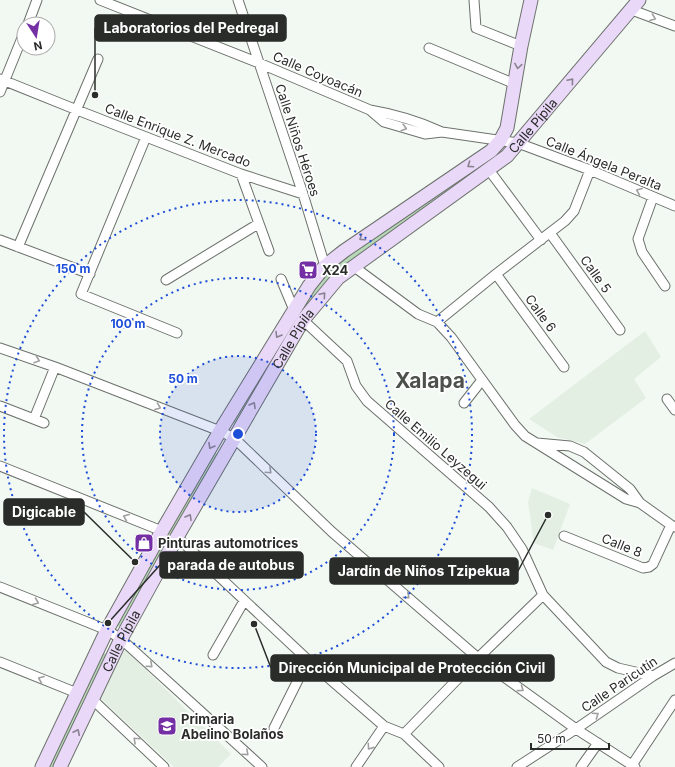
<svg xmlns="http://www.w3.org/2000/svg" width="675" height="767" viewBox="0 0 675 767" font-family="Inter,sans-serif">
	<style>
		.built { fill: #e4efe3 }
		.green { fill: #b8d9b8 }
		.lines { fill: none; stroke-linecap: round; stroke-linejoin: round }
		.street-casing { stroke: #6c716c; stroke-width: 11 }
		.secondary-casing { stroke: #6c716c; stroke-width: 15 }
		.street { stroke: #fff; stroke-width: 9 }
		.secondary { stroke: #e9d8f8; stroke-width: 13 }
		.oneway { stroke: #9fa09f }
		.oneway2 { stroke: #8a8291 }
		.ring { fill: none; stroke: #1d4ed8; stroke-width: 2; stroke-dasharray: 2 4 }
		.labels { text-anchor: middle; stroke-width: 3.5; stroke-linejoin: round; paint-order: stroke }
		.street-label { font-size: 13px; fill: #2a2c2a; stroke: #fff }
		.poi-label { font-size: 13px; font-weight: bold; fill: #2a2c2a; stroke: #fff; text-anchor: start }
		.town-label { font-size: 21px; font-weight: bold; fill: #4c514c; stroke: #fff }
		.centre { fill: #1d4ed8; stroke: #fff; stroke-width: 2 }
		.ring-label { font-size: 12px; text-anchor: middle; font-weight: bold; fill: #1d4ed8; stroke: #fff; stroke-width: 3.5; stroke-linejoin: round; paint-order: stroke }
		.leader { fill: none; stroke: #2a2c2a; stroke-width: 1.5 }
		.callout-dot { fill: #2a2c2a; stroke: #fff; stroke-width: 1.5 }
		.callout { fill: #2a2c2a; stroke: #2a2c2a; stroke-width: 1.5 }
		.callout-label { font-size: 14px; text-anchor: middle; font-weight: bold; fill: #fff }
	</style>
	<rect width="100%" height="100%" fill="#f2f8f2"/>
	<path class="built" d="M645 331 661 357 634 379 646 398 585 444 557 437 529 419Z
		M532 488 570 504 553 550 534 543 528 502Z
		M125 649 231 754 218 767H174L100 698Z"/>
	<path class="green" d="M488 156 493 161 359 254 334 273 235 424 231 421 294 315 330 269 356 249Z
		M212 451 218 454 122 628 116 625Z
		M100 651 106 654 84 699 54 767H45Z"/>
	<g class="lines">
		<defs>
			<path id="street" d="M100 0 259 63 370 110C394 114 420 122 442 132
				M238 0 303 194 325 266
				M474 0 476 28 521 46
				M632 10 675 26
				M28 24 37 0
				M429 48 515 84
				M0 79 77 110 241 174 303 194
				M0 92 24 33
				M370 110 384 122 425 134 442 132 518 143 590 170 675 206
				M146 137 81 294 177 333
				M489 170 541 240
				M241 174 269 251
				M653 197 638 239 642 252 665 286
				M550 233 620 330
				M0 240 90 274
				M18 247 98 59
				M353 266 418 314 437 322 451 337 515 425 525 436 626 499 640 503 671 525 675 527
				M496 274 564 367
				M281 279 294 310
				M166 280 258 224
				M303 320 347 361 356 386 367 401 489 507 507 527 522 549 543 595 606 662 618 668 653 676
				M437 322 496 274 565 221 574 211 590 170
				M0 348 55 367 220 431 234 438 332 532 478 658 576 729 635 767
				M667 399 675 410
				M464 403 482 380
				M0 406 44 423
				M34 419 55 367
				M537 443 570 446 584 452 630 489 640 503
				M0 466 162 531
				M564 536 643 568 649 567 653 564 671 525
				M177 537 308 660 384 726 404 734 439 767
				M0 587 107 630 121 639 262 767
				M213 655 244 601
				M0 662 77 693
				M93 700 164 767
				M274 728 308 660
				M404 734 478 658 543 595
				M632 765 675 700
				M356 767 384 726
				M517 767 576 729 653 676 675 663
				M581 767 598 743"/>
			<g id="secondary">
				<path d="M42 767 107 630 162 531 220 431 309 286 325 266 344 251 491 151 500 141 507 128 521 46 531 0"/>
				<path id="s1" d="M60 767 121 639 177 537 303 320 338 278 507 156 639 0"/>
			</g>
		</defs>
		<use href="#street" class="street-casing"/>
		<use href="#secondary" class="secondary-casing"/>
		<use href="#street" class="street"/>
		<use href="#secondary" class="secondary"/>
	</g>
	<defs><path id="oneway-chevron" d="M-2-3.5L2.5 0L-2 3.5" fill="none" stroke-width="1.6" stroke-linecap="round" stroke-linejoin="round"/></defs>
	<g class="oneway">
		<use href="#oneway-chevron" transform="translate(653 18) rotate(21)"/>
		<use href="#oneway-chevron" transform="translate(404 128) rotate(16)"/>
		<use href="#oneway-chevron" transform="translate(639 191) rotate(-157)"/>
		<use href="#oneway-chevron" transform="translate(37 360) rotate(19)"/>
		<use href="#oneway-chevron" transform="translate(158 407) rotate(21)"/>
		<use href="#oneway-chevron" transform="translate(269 471) rotate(43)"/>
		<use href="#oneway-chevron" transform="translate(126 517) rotate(-158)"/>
		<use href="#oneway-chevron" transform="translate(407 596) rotate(41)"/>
		<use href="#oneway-chevron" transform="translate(36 602) rotate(22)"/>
		<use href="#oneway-chevron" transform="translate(150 665) rotate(42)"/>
		<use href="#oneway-chevron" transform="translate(41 679) rotate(-158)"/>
		<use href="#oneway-chevron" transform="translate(521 689) rotate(36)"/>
		<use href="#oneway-chevron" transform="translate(596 715) rotate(-34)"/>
		<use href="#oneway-chevron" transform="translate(136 740) rotate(-137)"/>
		<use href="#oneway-chevron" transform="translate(370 747) rotate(125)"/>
		<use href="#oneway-chevron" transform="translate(246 753) rotate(42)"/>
	</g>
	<g class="oneway2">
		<use href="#oneway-chevron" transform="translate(518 66) rotate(99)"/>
		<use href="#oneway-chevron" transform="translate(571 81) rotate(-49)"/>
		<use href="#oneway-chevron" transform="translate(470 165) rotate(146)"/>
		<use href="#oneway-chevron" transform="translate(362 238) rotate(146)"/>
		<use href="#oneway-chevron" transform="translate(323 295) rotate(-49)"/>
		<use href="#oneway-chevron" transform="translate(278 335) rotate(121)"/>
		<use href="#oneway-chevron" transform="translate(253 405) rotate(-60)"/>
		<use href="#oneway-chevron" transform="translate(211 446) rotate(120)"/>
		<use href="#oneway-chevron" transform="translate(189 517) rotate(-60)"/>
		<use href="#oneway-chevron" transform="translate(77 732) rotate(-64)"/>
	</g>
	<circle cx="238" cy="434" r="78" fill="#1d4ed8" fill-opacity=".12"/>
	<g class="ring">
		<circle cx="238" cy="434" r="78"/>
		<circle cx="238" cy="434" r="156"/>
		<circle cx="238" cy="434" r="234"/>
	</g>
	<defs>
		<symbol id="supermarket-square" viewBox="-11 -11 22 22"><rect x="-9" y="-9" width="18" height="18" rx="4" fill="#732fa3" stroke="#fff"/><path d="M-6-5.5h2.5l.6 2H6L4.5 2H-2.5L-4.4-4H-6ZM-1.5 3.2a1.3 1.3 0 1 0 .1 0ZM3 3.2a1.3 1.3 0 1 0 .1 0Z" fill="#fff"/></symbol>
		<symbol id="shop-square" viewBox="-11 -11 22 22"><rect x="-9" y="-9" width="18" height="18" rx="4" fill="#732fa3" stroke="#fff"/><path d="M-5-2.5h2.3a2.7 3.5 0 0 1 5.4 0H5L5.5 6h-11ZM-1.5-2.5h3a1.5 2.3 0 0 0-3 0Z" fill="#fff"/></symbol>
		<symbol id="school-square" viewBox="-11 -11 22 22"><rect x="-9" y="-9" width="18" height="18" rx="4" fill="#732fa3" stroke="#fff"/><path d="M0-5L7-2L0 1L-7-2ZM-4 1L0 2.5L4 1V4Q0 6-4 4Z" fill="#fff"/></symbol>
	</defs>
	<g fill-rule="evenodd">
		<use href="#supermarket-square" x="297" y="259" width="22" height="22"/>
		<use href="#shop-square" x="133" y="532" width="22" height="22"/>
		<use href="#school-square" x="156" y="715" width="22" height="22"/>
	</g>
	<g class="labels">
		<g class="street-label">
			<text transform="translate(318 74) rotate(23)" y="5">Calle Coyoacán</text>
			<text dy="5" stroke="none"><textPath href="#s1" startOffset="812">Calle Pípila</textPath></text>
			<text transform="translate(178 135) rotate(21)" y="5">Calle Enrique Z. Mercado</text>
			<text transform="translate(298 140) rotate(72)" y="5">Calle Niños Héroes</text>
			<text transform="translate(604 163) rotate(22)" y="5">Calle Ángela Peralta</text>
			<text transform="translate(596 274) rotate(54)" y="5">Calle 5</text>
			<text transform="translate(541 313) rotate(54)" y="5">Calle 6</text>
			<text dy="5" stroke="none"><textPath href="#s1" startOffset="488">Calle Pípila</textPath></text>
			<text transform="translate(436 444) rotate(41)" y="5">Calle Emilio Leyzegui</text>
			<text transform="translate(622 545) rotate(22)" y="5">Calle 8</text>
			<text dy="5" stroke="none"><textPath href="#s1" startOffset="140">Calle Pípila</textPath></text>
			<text transform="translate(619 684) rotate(-34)" y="5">Calle Paricutín</text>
		</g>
		<g class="poi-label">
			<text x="322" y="275">X24</text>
			<text x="158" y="548">Pinturas automotrices</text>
			<text x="181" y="724">Primaria<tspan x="181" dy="15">Abelino Bolaños</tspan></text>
		</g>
		<g class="town-label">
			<text x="430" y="388">Xalapa</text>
		</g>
	</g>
	<circle cx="238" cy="434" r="6" class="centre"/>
	<g class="ring-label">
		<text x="73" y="273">150 m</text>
		<text x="128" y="328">100 m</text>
		<text x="183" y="383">50 m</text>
	</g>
	<path class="leader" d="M95 95L95 28M135 562L84 512M108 623L160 565M548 515L518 571M254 624L271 668"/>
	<g class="callout-dot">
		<circle cx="95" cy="95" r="4"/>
		<circle cx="135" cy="562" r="4"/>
		<circle cx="108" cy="623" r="4"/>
		<circle cx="548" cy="515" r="4"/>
		<circle cx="254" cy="624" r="4"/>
	</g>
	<g class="callout">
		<rect x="95" y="15" width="191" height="26" rx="4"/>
		<rect x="4" y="499" width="80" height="26" rx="4"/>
		<rect x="160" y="552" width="143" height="26" rx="4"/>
		<rect x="330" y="558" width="188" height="26" rx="4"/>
		<rect x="271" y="655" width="283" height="26" rx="4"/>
	</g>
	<g class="callout-label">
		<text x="191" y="33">Laboratorios del Pedregal</text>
		<text x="44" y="517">Digicable</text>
		<text x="231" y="570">parada de autobus</text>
		<text x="424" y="576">Jardín de Niños Tzipekua</text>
		<text x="412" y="673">Dirección Municipal de Protección Civil</text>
	</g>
	<g transform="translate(36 36) rotate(168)"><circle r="19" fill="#ffffff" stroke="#aaabaa"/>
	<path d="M0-3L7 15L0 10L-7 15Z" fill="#732fa3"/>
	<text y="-6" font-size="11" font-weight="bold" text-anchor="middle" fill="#2a2c2a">N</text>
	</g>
	<path d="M531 743v6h78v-6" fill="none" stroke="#2a2c2a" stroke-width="2"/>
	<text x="537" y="743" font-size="12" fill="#2a2c2a" stroke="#ffffff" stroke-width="3" paint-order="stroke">50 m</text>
</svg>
